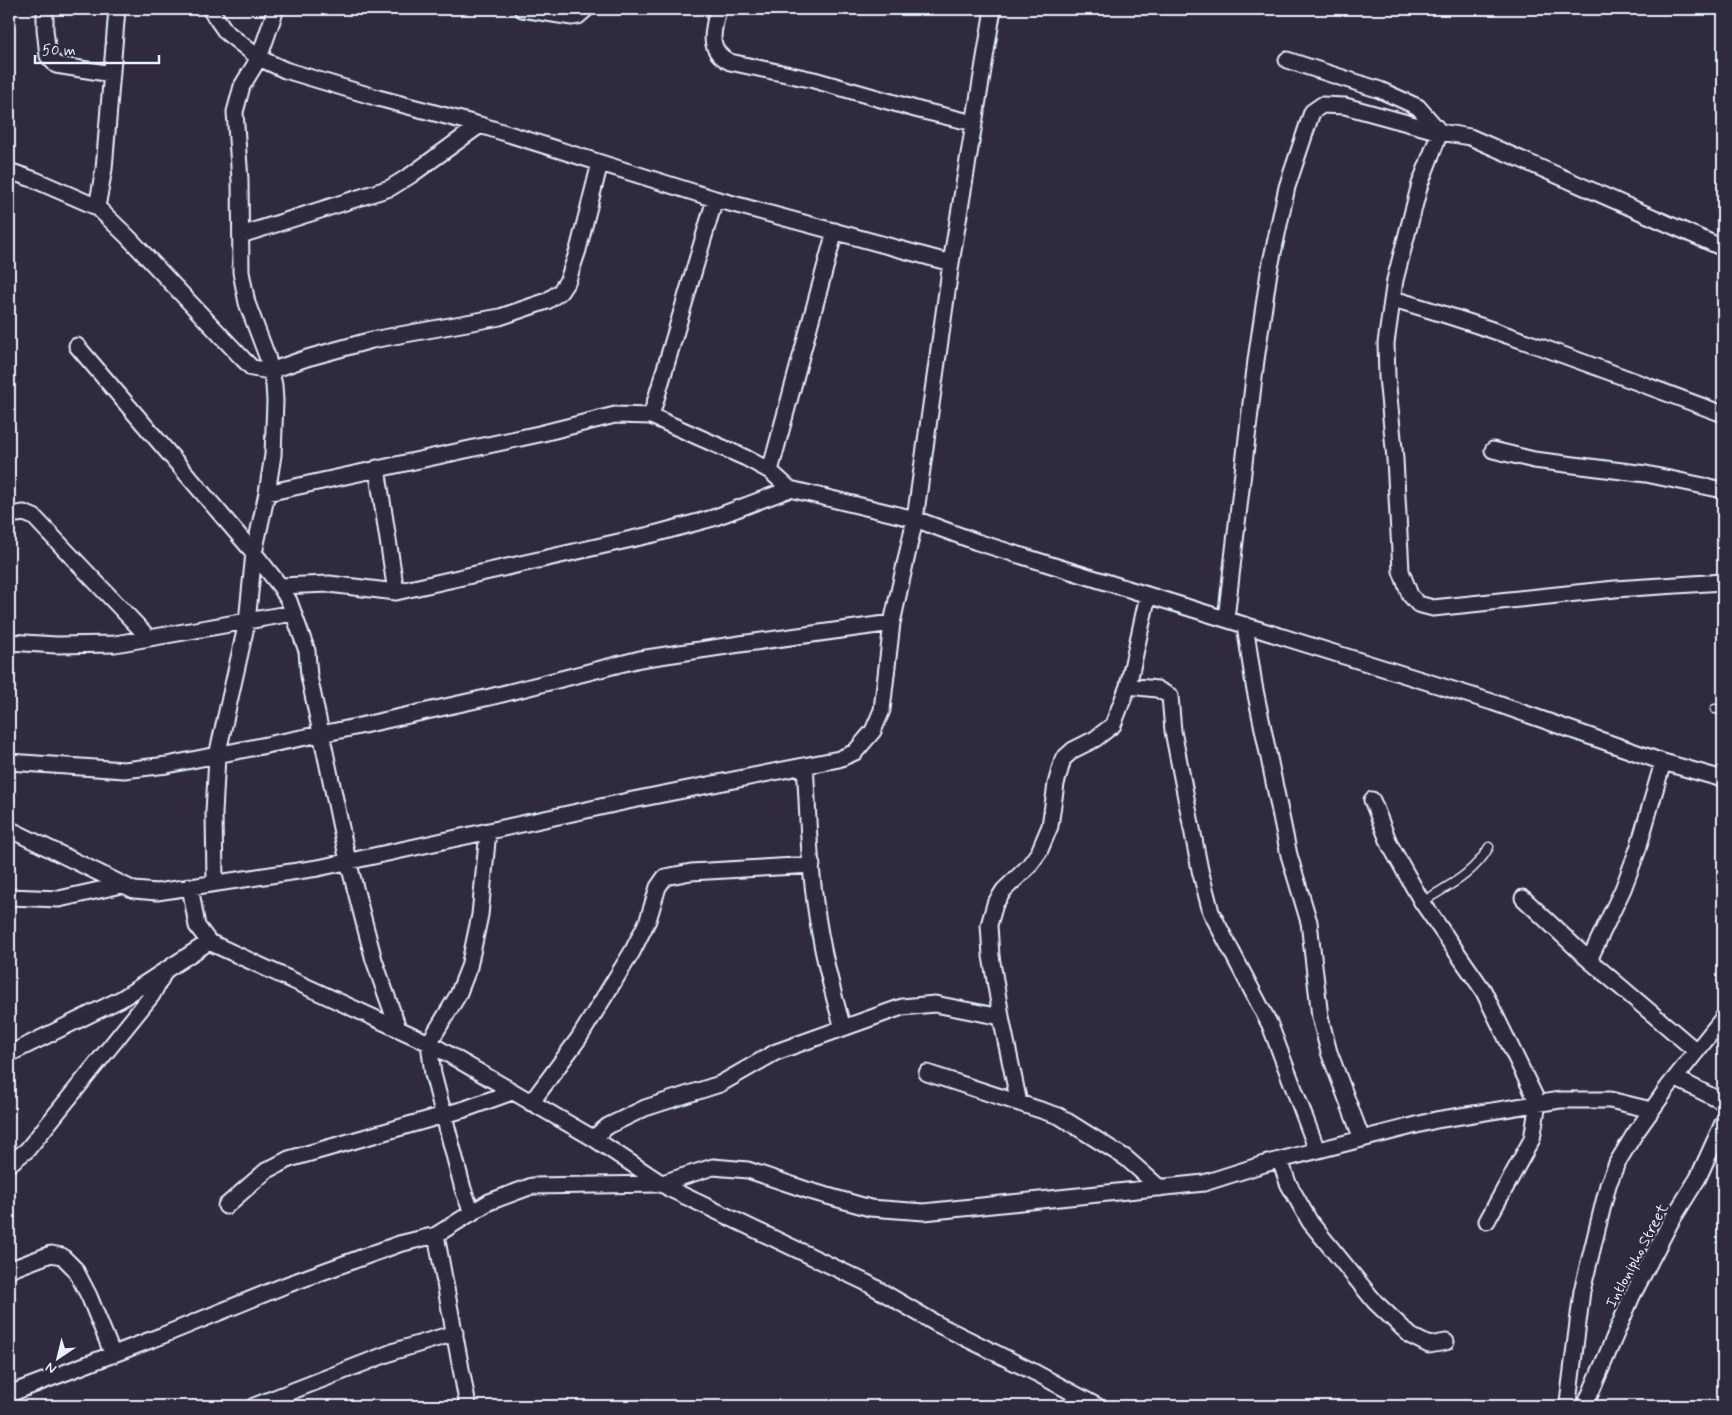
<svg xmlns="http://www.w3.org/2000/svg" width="1732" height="1415" viewBox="0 0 1732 1415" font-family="Mynerve,sans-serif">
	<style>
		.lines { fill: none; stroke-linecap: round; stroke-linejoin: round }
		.lane-casing { stroke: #e8f1f8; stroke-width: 11 }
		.street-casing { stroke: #e8f1f8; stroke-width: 19 }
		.lane { stroke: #2f2a3d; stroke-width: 8 }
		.street { stroke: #2f2a3d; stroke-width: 15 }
		.labels { text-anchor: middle; stroke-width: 4.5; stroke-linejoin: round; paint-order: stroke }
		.street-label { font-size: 16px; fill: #e8f1f8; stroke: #2f2a3d }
	</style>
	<rect width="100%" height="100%" fill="#2f2a3d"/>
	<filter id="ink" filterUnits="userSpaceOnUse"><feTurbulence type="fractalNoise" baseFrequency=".02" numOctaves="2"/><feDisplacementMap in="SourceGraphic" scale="10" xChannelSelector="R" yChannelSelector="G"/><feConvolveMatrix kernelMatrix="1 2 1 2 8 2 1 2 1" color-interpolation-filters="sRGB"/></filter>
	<g filter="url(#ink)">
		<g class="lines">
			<defs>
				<path id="lane" d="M1715 709 1723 710
					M1422 902C1448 886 1474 874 1489 847"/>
				<path id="street" d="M45 9V29L48 56 56 65 112 74
					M210 9 226 32 259 58 285 70 378 98 480 125 715 199 951 263
					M522 9 572 17 578 16 586 9
					M718 9C713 31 706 50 730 62L814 80 919 110 974 123
					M1287 60 1380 90 1418 107 1440 132 1470 137 1723 248
					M9 171 35 180 97 207 128 237 243 359 252 368 270 371 307 358 372 340 500 317 547 301 560 292 568 280 578 250 600 163
					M97 207 104 169 117 9
					M241 235 390 188 411 175 480 125
					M1393 299C1505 331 1614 374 1723 414
					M77 346 254 553 280 586 289 601 307 651 309 676 348 861 374 960 398 1028
					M651 416 715 199
					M1493 450 1534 460 1646 474 1723 490
					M377 468 396 592
					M770 471 835 231
					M267 493 273 455 275 401 274 385 267 356 247 303 241 272 240 180 235 112 242 86 259 58 276 9
					M9 515 24 513 34 517 149 638
					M280 586 329 584 396 592 654 534 713 518 790 489
					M1226 619 1256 360 1269 272 1287 187 1312 112 1322 105 1345 106 1440 132 1420 184 1395 280 1386 343 1387 377 1395 459 1401 571 1410 595 1418 604 1433 608 1615 589 1723 582
					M1245 625 1254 685 1289 855 1309 922 1320 1017 1329 1052 1362 1139
					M9 642 56 645 115 644 293 613
					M1128 686 1157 689 1170 696 1173 731 1200 870 1211 912 1270 1025 1317 1150
					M9 762 124 770 167 765 346 729 490 697 640 659 740 644 892 623
					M805 766C808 806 808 846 813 885 818 934 829 981 843 1028
					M1372 800 1390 845 1422 902 1483 990 1538 1103 1532 1139 1487 1221
					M9 829 134 890 157 892 318 868 628 801 839 759 855 752 873 731 882 710 892 623 915 519 951 263 993 9
					M215 882 214 813 217 756 247 622 254 553 267 493 539 434 615 415 651 416 746 458 770 471 790 489 915 519 977 542 1492 702 1663 762 1723 779
					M190 886 197 926 209 942 429 1043 593 1138 670 1189 867 1283 937 1324 1036 1373 1097 1406
					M9 897 59 899 122 885
					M1523 898 1589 960 1696 1051
					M1589 960 1623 889 1638 849 1663 762
					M9 1054 121 999 209 942
					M927 1073 1059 1116 1126 1158 1160 1188
					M1675 1078 1723 1102
					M531 1103 579 1038 632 952 648 920 658 887 665 877 691 872 812 865
					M1019 1103 1002 1022 991 956 989 925 995 904 1004 890 1028 867 1039 852 1050 826 1056 784 1063 759 1073 750 1095 739 1113 725 1128 686 1148 595
					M593 1138 608 1126 645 1108 720 1084 776 1052 902 1007 935 1004 1001 1017
					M1280 1160 1288 1183 1310 1222 1375 1302 1411 1336 1429 1345 1446 1342
					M9 1164 27 1150 152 995 165 971
					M226 1206 266 1171 289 1159 465 1109 512 1092
					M472 1213 463 1189 433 1074 429 1043 458 995 469 967 480 915 488 831
					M436 1235 468 1406
					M9 1270 51 1254 62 1256 75 1269 89 1296 113 1355
					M9 1394 161 1336 286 1285 399 1244 436 1235 489 1202 532 1186 659 1184 713 1167 748 1170 810 1191 870 1208 924 1212 1204 1183 1264 1164 1436 1120 1560 1100H1610L1651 1110
					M254 1406 395 1351 455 1333
					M1570 1406 1568 1402 1582 1291 1608 1185 1617 1163 1634 1135 1668 1087 1723 1018
					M1585 1406 1632 1296 1670 1223 1698 1178 1723 1123"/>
			</defs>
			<use href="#lane" class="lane-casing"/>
			<use href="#street" class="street-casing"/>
			<use href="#lane" class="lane"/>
			<use href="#street" class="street"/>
		</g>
	</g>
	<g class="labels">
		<g class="street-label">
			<text transform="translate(1636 1255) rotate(-62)" y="6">Intlonipho Street</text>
		</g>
	</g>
	<rect width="1732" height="1415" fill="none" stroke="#2f2a3d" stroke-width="30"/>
	<rect x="15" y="15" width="1702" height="1385" fill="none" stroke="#e8f1f8" stroke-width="2" filter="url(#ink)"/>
	<g transform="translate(58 1358) rotate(215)" stroke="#2f2a3d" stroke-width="4" paint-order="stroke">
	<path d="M0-4L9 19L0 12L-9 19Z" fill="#e8f1f8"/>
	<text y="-8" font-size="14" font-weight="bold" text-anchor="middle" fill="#e8f1f8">N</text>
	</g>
	<path d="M35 55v8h124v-8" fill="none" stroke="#e8f1f8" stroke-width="2.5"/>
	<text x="42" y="55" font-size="15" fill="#e8f1f8" stroke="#2f2a3d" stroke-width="4" paint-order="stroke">50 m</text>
</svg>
